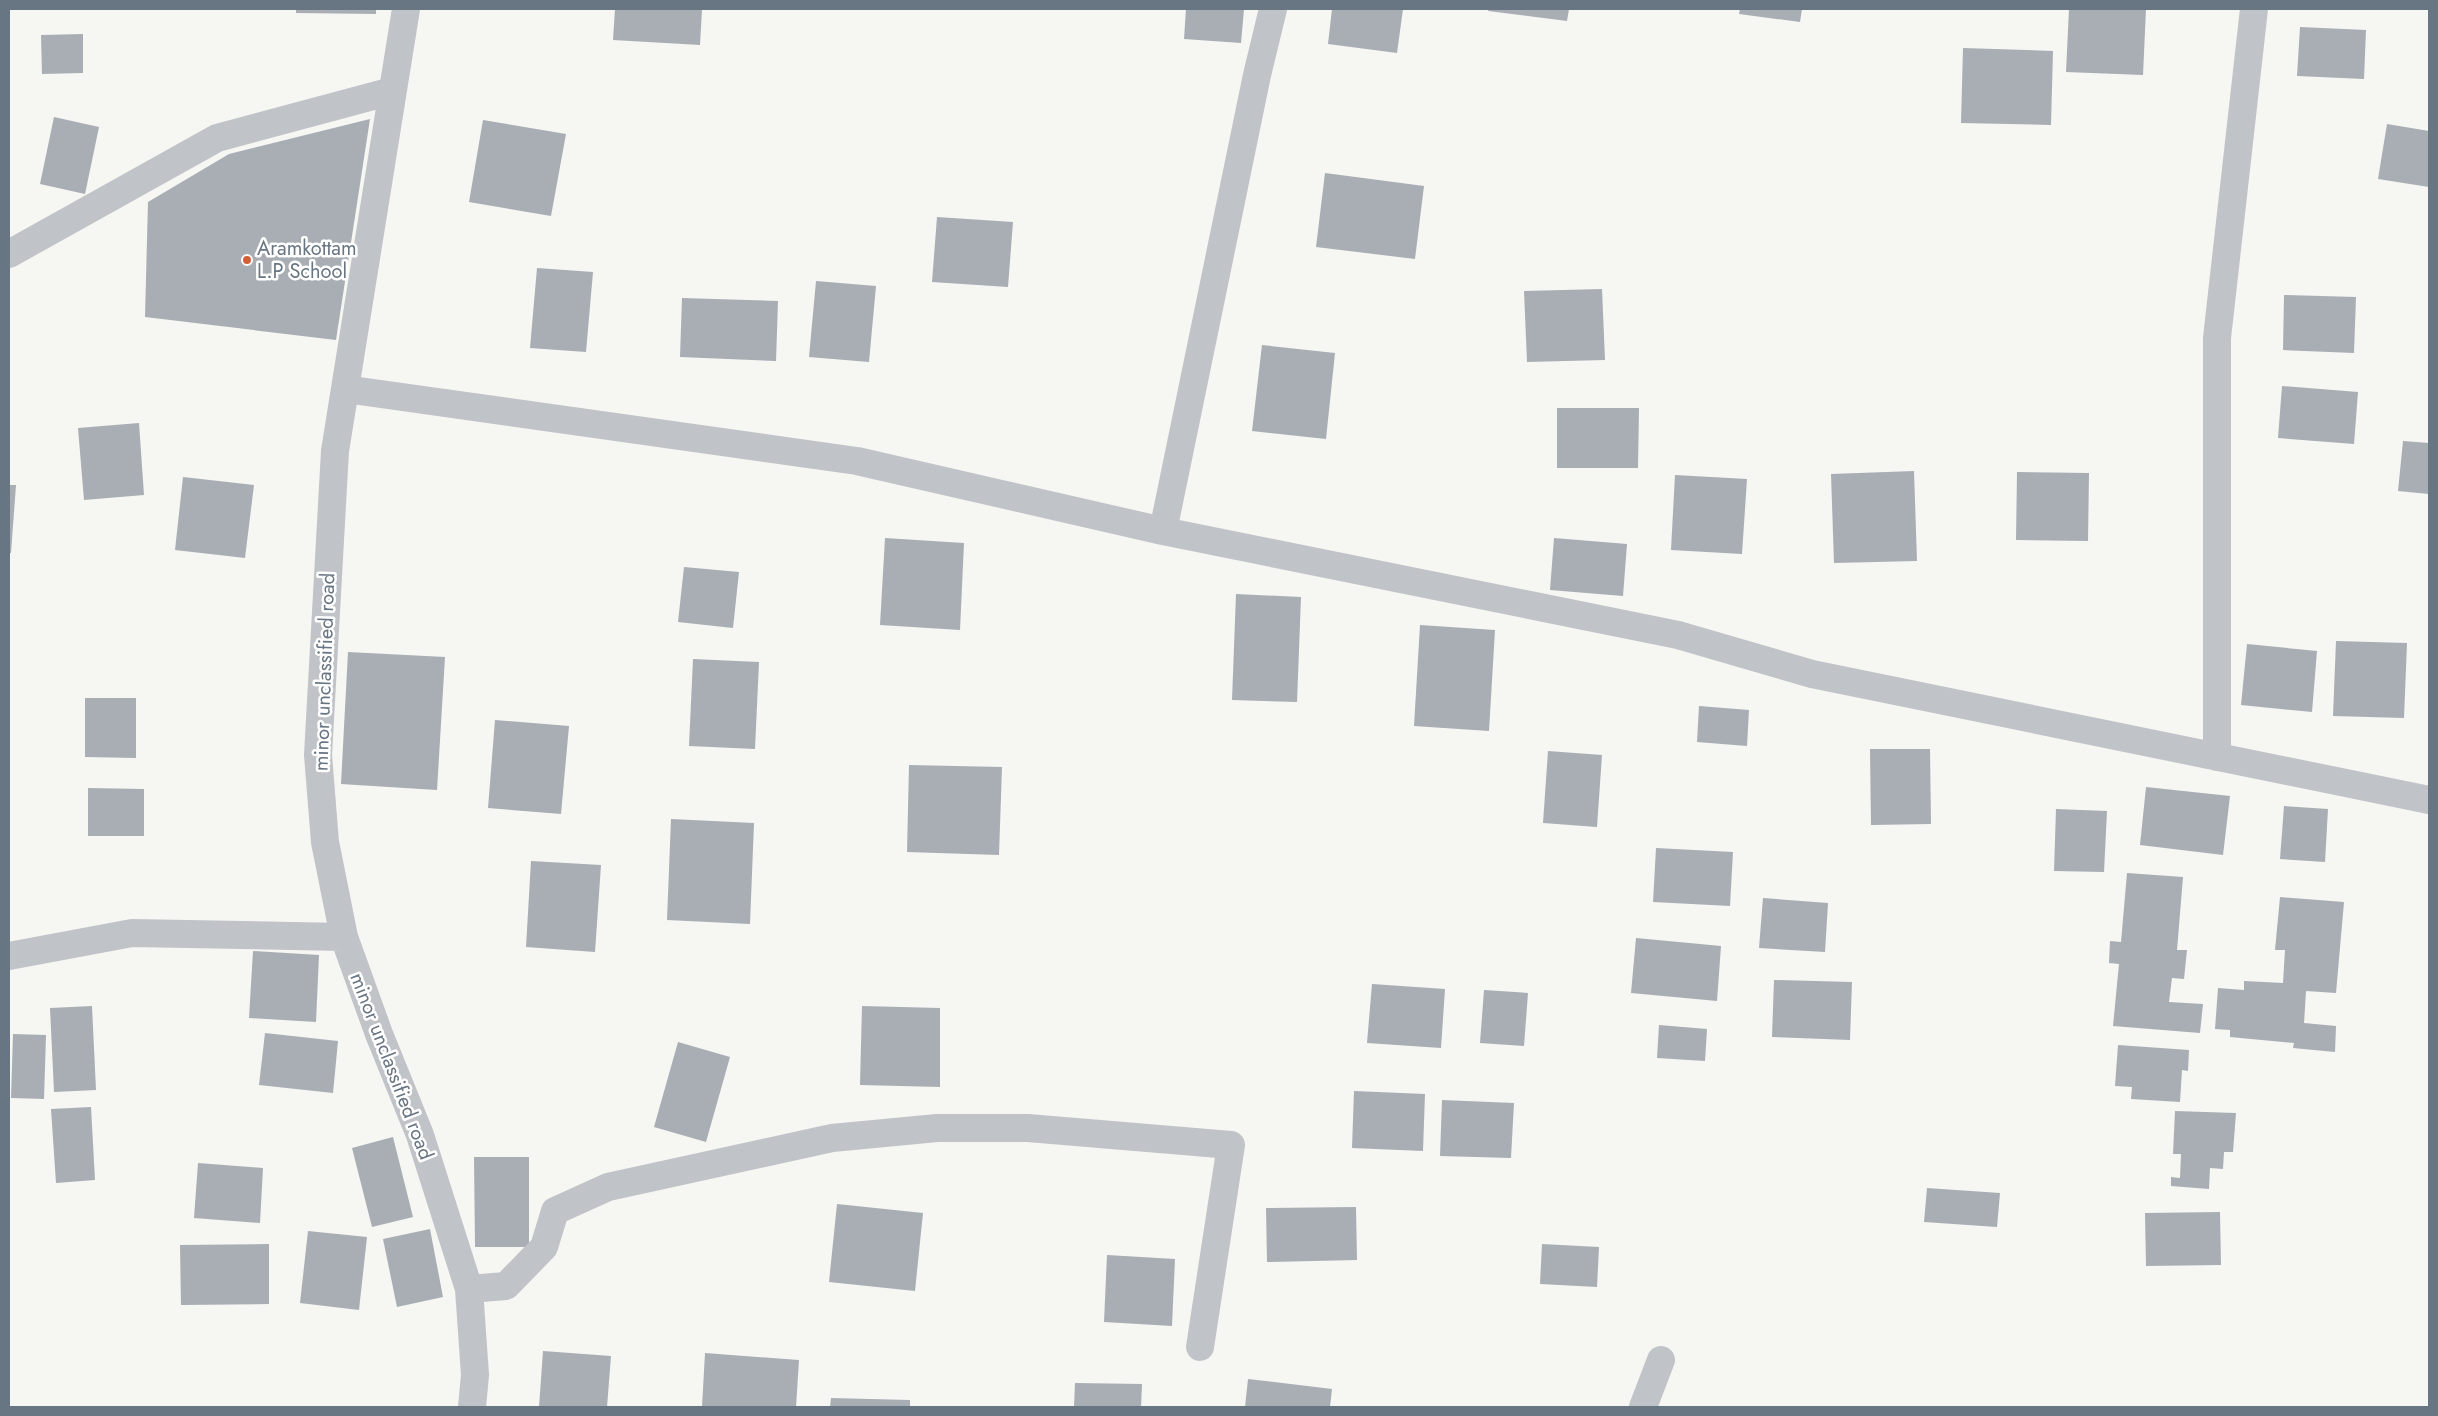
<svg xmlns="http://www.w3.org/2000/svg" width="2438" height="1416" viewBox="0 0 2438 1416" font-family="Jost,sans-serif">
	<style>
		.building { fill: #a8aeb4 }
		.lines { fill: none; stroke-linecap: round; stroke-linejoin: round }
		.minor { stroke: #c0c3c7; stroke-width: 28 }
		.poi-dot { fill: #d45f36; stroke: #fff; stroke-width: 2 }
		.labels { text-anchor: middle; stroke-width: 5; stroke-linejoin: round; paint-order: stroke }
		.poi-label { font-size: 20px; fill: #687582; stroke: #fff; text-anchor: start }
		.street-label { font-size: 20px; fill: #687582; stroke: #fff }
	</style>
	<rect width="100%" height="100%" fill="#f6f6f3"/>
	<path class="building" d="M296 9H376V14L296 13Z
		M615 9H702L700 45 613 40Z
		M1186 9H1244L1241 43 1184 39Z
		M1332 9H1403L1397 53 1328 44Z
		M1489 9H1569L1567 21 1488 11Z
		M1740 9H1802L1800 22 1739 14Z
		M2069 9H2146L2143 75 2066 72Z
		M2300 27 2366 30 2364 79 2297 76Z
		M83 34V73L42 74 41 35Z
		M1963 48 2053 51 2051 125 1961 123Z
		M54 117 99 127 85 194 40 184Z
		M370 119 336 340 145 317 148 202 229 154Z
		M483 120 566 134 551 216 469 202Z
		M2387 124 2429 131V187L2378 179Z
		M1325 173 1424 186 1415 259 1316 247Z
		M937 217 1013 222 1008 287 932 282Z
		M537 268 593 272 586 352 530 348Z
		M816 281 876 286 869 362 809 357Z
		M1602 289 1605 360 1527 362 1524 291Z
		M2284 295 2356 297 2354 353 2283 350Z
		M682 298 778 301 776 361 680 357Z
		M1262 345 1335 353 1326 439 1252 431Z
		M2282 386 2358 392 2354 444 2278 438Z
		M1557 408H1639L1638 468H1557Z
		M139 423 144 495 84 500 78 428Z
		M2403 441 2429 443V494L2398 491Z
		M1914 471 1917 561 1834 563 1831 474Z
		M2017 472 2089 473 2088 541 2016 540Z
		M1675 475 1747 479 1742 554 1671 550Z
		M183 477 254 485 245 558 175 550Z
		M9 485H16L11 553H9Z
		M885 538 964 543 960 630 880 625Z
		M1554 538 1627 544 1623 596 1550 590Z
		M684 567 739 572 733 628 678 622Z
		M1236 594 1301 597 1297 702 1232 700Z
		M1420 625 1495 630 1489 731 1414 726Z
		M2336 641 2407 643 2404 718 2333 716Z
		M2247 644 2317 651 2312 712 2241 705Z
		M348 652 445 657 437 790 341 784Z
		M693 659 759 662 755 749 689 746Z
		M85 698H136V758L85 757Z
		M1699 706 1749 710 1747 746 1697 742Z
		M495 720 569 726 561 814 488 808Z
		M1870 749H1930L1931 824 1871 825Z
		M1548 751 1602 755 1597 827 1543 823Z
		M909 765 1002 767 999 855 907 852Z
		M2146 787 2230 796 2223 855 2140 845Z
		M88 788 144 789V836H88Z
		M2284 806 2328 809 2325 862 2280 859Z
		M2056 809 2107 811 2104 872 2054 871Z
		M671 819 754 823 750 924 667 920Z
		M1656 848 1733 852 1730 906 1653 902Z
		M531 861 601 865 595 952 526 947Z
		M2127 873 2183 877 2177 950H2187L2184 979 2172 978 2169 1002 2203 1004 2200 1033 2113 1026 2119 964 2109 963 2110 941 2121 942Z
		M2280 897 2344 902 2336 993 2306 991 2304 1023 2336 1026 2335 1052 2293 1048 2294 1043 2230 1037V1030L2215 1029 2218 988 2244 990V981L2283 983 2285 950H2275Z
		M1763 898 1828 903 1825 952 1759 948Z
		M1636 938 1721 946 1717 1001 1631 993Z
		M253 951 319 955 316 1022 249 1018Z
		M1774 980 1852 982 1850 1040 1772 1037Z
		M1372 984 1445 989 1441 1048 1367 1043Z
		M1484 990 1528 993 1524 1046 1480 1043Z
		M92 1006 96 1090 54 1092 50 1008Z
		M862 1006 940 1008V1087L860 1085Z
		M1659 1025 1707 1029 1705 1061 1657 1058Z
		M265 1033 338 1041 333 1093 259 1085Z
		M13 1034 46 1035 44 1099 11 1098Z
		M678 1042 730 1057 706 1142 654 1127Z
		M2118 1045 2189 1050 2188 1071 2182 1070 2180 1102 2131 1099 2132 1087 2115 1086Z
		M1354 1091 1425 1094 1423 1151 1352 1148Z
		M1442 1100 1514 1103 1511 1158 1440 1156Z
		M91 1107 95 1180 56 1183 51 1109Z
		M2175 1111 2236 1113 2233 1152H2224L2223 1169 2210 1168 2209 1189 2171 1186V1177L2180 1178 2181 1154H2173Z
		M393 1137 413 1217 372 1227 352 1148Z
		M474 1157H529V1247H475Z
		M198 1163 263 1168 260 1223 194 1218Z
		M1927 1188 2000 1193 1997 1227 1924 1222Z
		M837 1204 923 1213 915 1291 829 1282Z
		M1356 1207 1357 1260 1267 1262 1266 1208Z
		M2220 1212 2221 1265 2146 1266 2145 1213Z
		M430 1229 443 1297 397 1307 383 1239Z
		M308 1231 367 1237 359 1310 300 1303Z
		M269 1244V1304L181 1305 180 1245Z
		M1542 1244 1599 1247 1597 1287 1540 1284Z
		M1107 1255 1175 1259 1172 1326 1104 1322Z
		M543 1351 611 1356 607 1407H539Z
		M705 1353 799 1360 796 1407H702Z
		M1248 1379 1332 1389 1330 1407H1245Z
		M1075 1383 1142 1384 1141 1407H1074Z
		M831 1398 910 1400V1407H830Z"/>
	<g class="lines">
		<path class="minor" d="M406 9 335 451 318 755 325 842 344 937 379 1034 420 1135 469 1289 475 1375 472 1407
			M9 254 217 138 392 91
			M345 389 857 461 1163 531 1678 635 1812 674 2429 800
			M1163 531 1257 75 1273 9
			M2217 757V338L2254 9
			M9 956 132 933 344 937
			M469 1289 506 1286 544 1247 555 1211 608 1187 832 1138 937 1128H1028L1231 1145 1200 1347
			M1643 1407 1661 1360"/>
	</g>
	<circle class="poi-dot" cx="247" cy="260" r="5"/>
	<g class="labels">
		<g class="poi-label">
			<text x="257" y="255">Aramkottam<tspan x="257" dy="23">L.P School</tspan></text>
		</g>
		<g class="street-label">
			<text transform="translate(324 672) rotate(-88)" y="7">minor unclassified road</text>
			<text transform="translate(392 1066) rotate(69)" y="7">minor unclassified road</text>
		</g>
	</g>
	<rect width="2438" height="1416" fill="none" stroke="#687582" stroke-width="20"/>
</svg>
